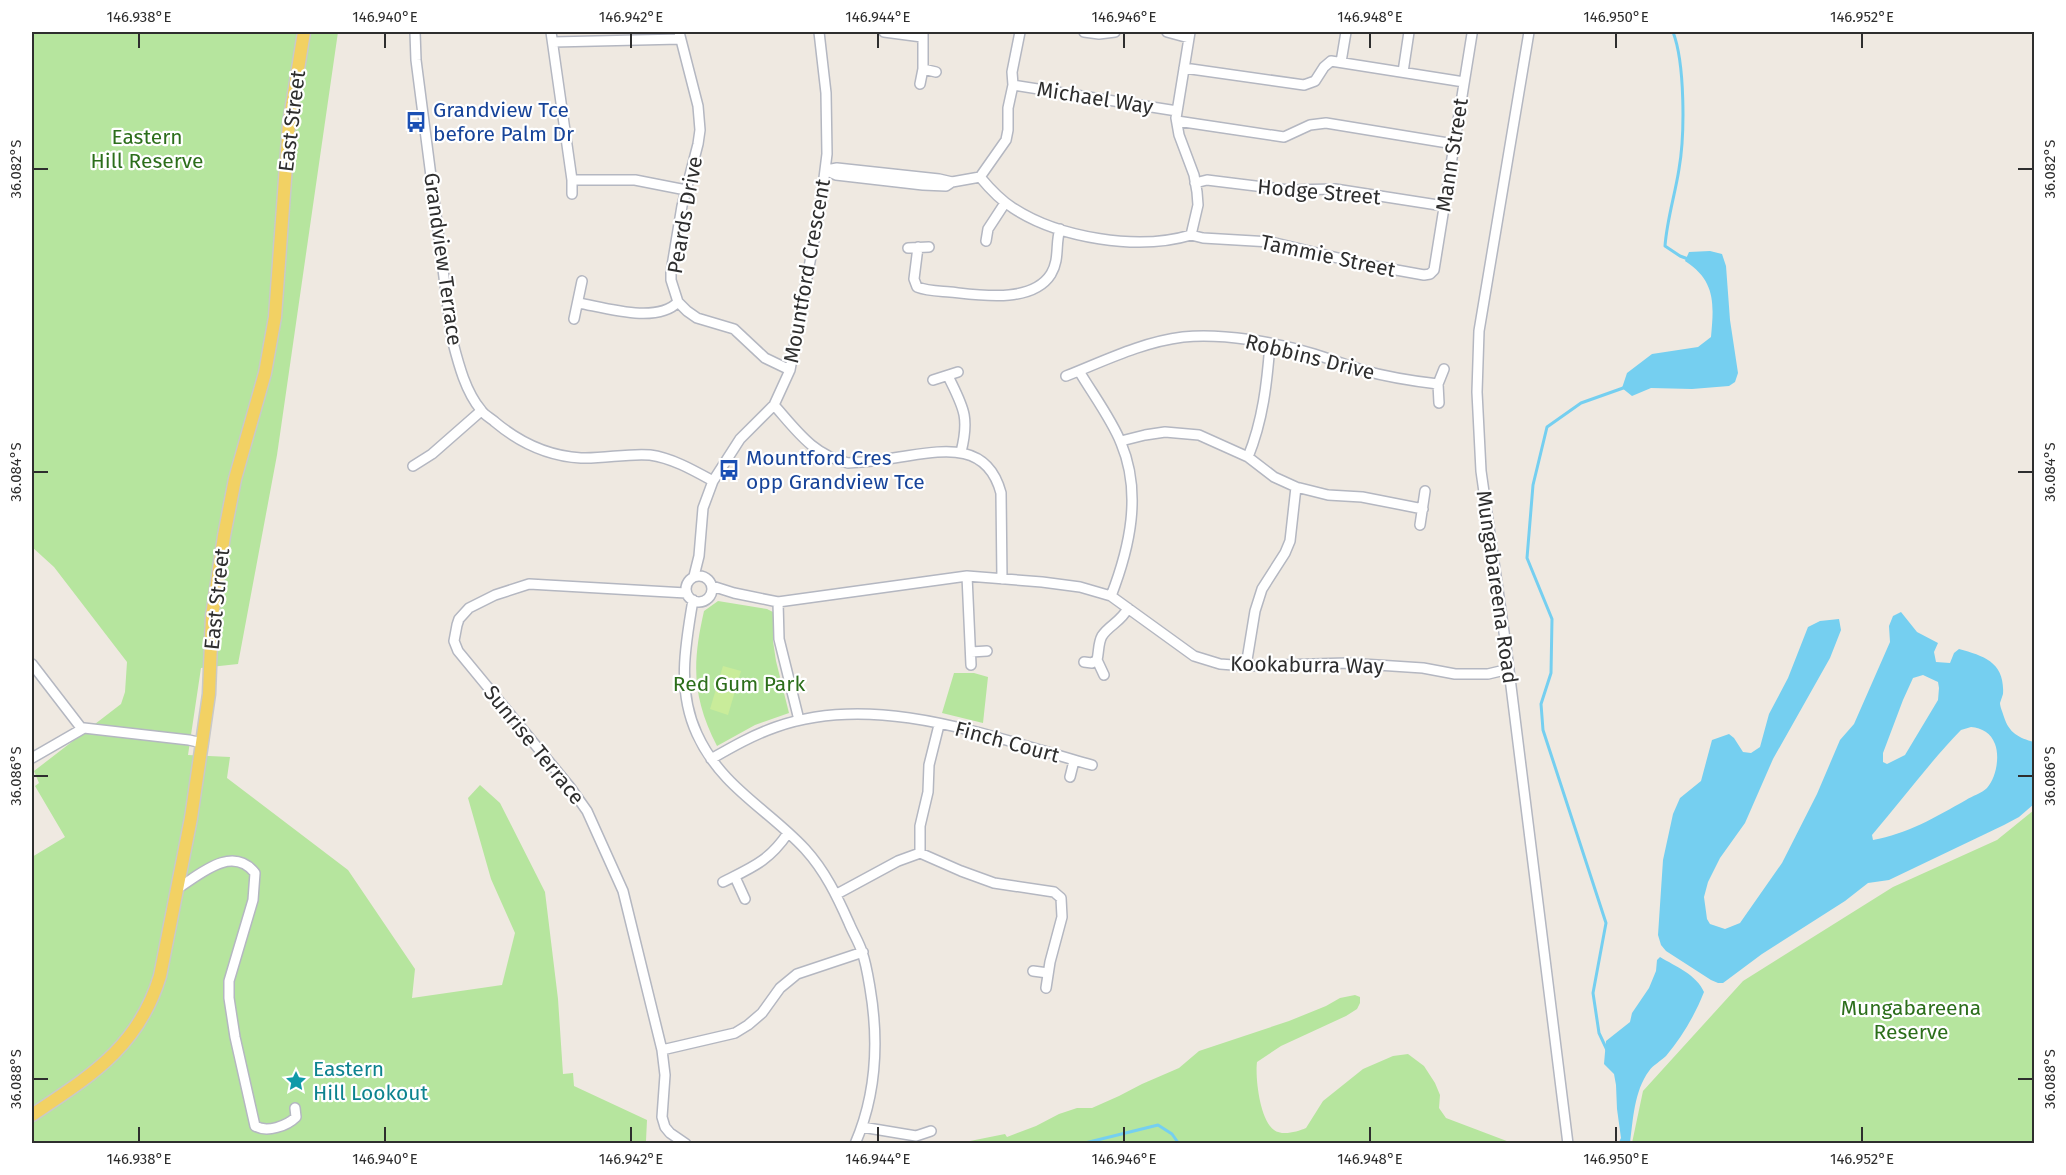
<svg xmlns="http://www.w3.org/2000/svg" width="2066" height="1175" viewBox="0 0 2066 1175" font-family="'Fira Sans',sans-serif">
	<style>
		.green { fill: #b6e59e }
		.pitch { fill: #c9ec9a }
		.water { fill: #75cff0; fill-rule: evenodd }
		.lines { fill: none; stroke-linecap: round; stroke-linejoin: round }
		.stream { stroke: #75cff0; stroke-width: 3 }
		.minor-casing { stroke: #b4b7c1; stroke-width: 12 }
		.major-casing { stroke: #c9c9c9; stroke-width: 15 }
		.minor { stroke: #fff; stroke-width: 9 }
		.major { stroke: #f2d163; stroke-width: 12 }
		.ticks { fill: none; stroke: #2e2e2e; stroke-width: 2 }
		.labels { text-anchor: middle; stroke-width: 4.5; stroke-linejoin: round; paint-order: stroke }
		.street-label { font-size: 21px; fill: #2e2e2e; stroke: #fff }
		.transit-label { font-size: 21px; fill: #164399; stroke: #fff; text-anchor: start }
		.park-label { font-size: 21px; fill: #2c6e1b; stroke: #fff }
		.culture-label { font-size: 21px; fill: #0d838f; stroke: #fff; text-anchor: start }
		.neatline { fill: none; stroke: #2e2e2e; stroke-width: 2 }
		.ticks-label { font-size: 15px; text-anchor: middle; fill: #2e2e2e }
	</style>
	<rect width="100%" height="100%" fill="#efe9e1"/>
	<path class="green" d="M32 32H338L277 455 238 664 201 668 188 755 230 757 227 778 348 870 415 969 412 998 502 985 515 933 491 879 468 798 480 785 500 803 545 892 558 999 563 1074 573 1073 574 1086 647 1120 646 1141 668 1143H32V857L65 837 35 786 39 783 34 771 121 704 125 692 127 662 54 567 32 547Z
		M718 601 767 609 773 612V641L776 661 789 713 755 725 717 746C692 697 692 664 704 611Z
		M954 673H974L988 677 983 723 942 713Z
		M2034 810V1143H1632L1643 1091 1743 981 1893 887 1997 840Z
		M1355 995 1360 997V1003L1357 1009 1346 1016 1281 1046 1257 1062C1255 1078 1260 1120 1274 1130 1282 1136 1297 1132 1306 1128L1323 1101 1363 1069 1393 1056 1408 1054 1424 1066 1435 1083 1440 1095 1439 1108 1446 1118 1512 1143H960L1005 1134 1007 1137 1036 1126 1059 1114 1077 1108H1092L1119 1096 1142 1084 1179 1068 1199 1051 1289 1021 1326 1006 1340 998Z"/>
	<path class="pitch" d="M723 666 741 671 728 715 710 709Z"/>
	<path class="water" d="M1710 251 1722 254 1726 266 1730 320 1738 373 1735 382 1729 386 1692 389 1651 388 1632 396 1622 388 1627 373 1652 354 1698 347 1711 337C1714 304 1716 281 1685 261L1689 252Z
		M1901 612 1917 632 1938 643 1934 652 1936 662 1950 663 1954 653 1959 649C1985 656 2005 663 2003 694 2002 697 2001 700 2000 703 2000 707 2003 713 2004 717 2009 733 2019 738 2034 742V804L2019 817 2004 825 1889 880 1868 883 1845 901 1762 954 1723 983H1718L1711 980 1666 951 1661 945 1658 935 1663 860 1673 814 1680 798 1701 781 1712 740 1729 734 1734 738 1743 752 1751 753 1760 747 1769 714 1788 678 1808 627 1820 621 1839 619 1841 630 1830 658 1773 759 1745 823 1720 858 1708 882 1704 897 1707 919 1710 924 1725 929 1740 923 1782 863 1817 794 1840 740 1854 724 1890 642 1889 626 1893 616ZM1923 675 1938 682 1939 688 1938 700 1905 755 1887 764 1883 762V753L1903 700 1913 678ZM1971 727C1982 728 1991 733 1995 744 2000 757 1996 778 1987 788 1982 793 1972 796 1966 800 1936 817 1907 834 1873 840L1872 835C1902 800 1929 763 1961 730Z
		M1660 957C1675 966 1697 975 1704 992 1695 1015 1682 1037 1666 1056 1661 1061 1653 1065 1649 1071 1634 1091 1633 1121 1630 1143H1616L1619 1142 1621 1138 1617 1109 1616 1085 1614 1074 1604 1064 1606 1041 1630 1022 1632 1013 1649 988 1656 971 1657 960Z"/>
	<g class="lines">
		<path class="stream" d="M1673 32C1685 63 1685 135 1679 169 1675 195 1667 219 1665 246L1680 256 1688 259
			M1607 1050 1599 1033 1593 993 1606 923 1543 730 1541 704 1551 673 1552 619 1527 558 1533 485 1547 427 1581 403 1626 387
			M1081 1144 1158 1125 1172 1134 1179 1144"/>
		<defs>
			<path id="minor" d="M415 32 416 60 452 339C458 362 465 391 481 410 484 415 491 418 495 422 520 443 548 456 581 458 604 459 628 453 650 455 672 458 693 470 713 481
				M551 32 572 180V194
				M679 32 698 106 700 130 698 144 682 206 671 272V280L678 302 687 311 697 318 734 329 765 358 790 370
				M884 32 922 37
				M1084 32 1099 34 1115 32
				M1167 32 1189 38
				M1190 32 1176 118 1179 135 1194 175 1197 192 1198 205 1191 235
				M1529 32 1479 331 1477 392 1481 471 1506 646 1568 1144
				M553 42 680 39
				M1341 62 1346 32
				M1184 68 1304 85 1315 81 1324 67 1331 61 1464 82
				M923 69 936 72
				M1403 72 1409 32
				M920 84 923 69V32
				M1013 85 1177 111
				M1177 121 1284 137 1310 125 1326 123 1454 144
				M825 170 836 175 923 185 946 186 952 182 980 177 1006 140 1008 130V108L1013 85 1012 72 1020 32
				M826 170 837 168 939 179 952 182
				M980 177C990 189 1000 200 1013 208 1059 238 1138 251 1191 235
				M572 180H635L686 190
				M1195 183 1207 180 1289 190 1335 189 1444 206
				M1191 235 1203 238 1271 242 1363 264 1424 275 1430 274 1434 270 1472 34
				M986 241 988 229 1005 203
				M918 247 914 279 917 287C927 291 939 291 950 292 979 295 1032 304 1051 274 1060 259 1055 244 1060 229
				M908 248 929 247
				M579 303C606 308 657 324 678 302
				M574 319 582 281
				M1079 371C1092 393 1112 420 1121 443 1142 493 1130 547 1111 596
				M948 376C963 407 970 416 961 452
				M1066 376C1104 361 1142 342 1183 337 1222 333 1276 342 1314 354 1330 359 1346 365 1362 370 1387 377 1412 381 1438 384
				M933 380 958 372
				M1439 403 1438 384 1444 369
				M774 405C797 431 813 455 848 463 865 462 883 460 900 457 941 451 987 440 1001 493L1002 579
				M1121 441 1145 435 1165 432 1199 435 1248 457 1274 477 1296 487 1328 495 1362 497 1423 509
				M1248 457C1263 420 1267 383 1270 344
				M413 466 432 454 481 411
				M1420 525 1425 491
				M686 589a13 13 0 1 1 26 0a13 13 0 1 1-26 0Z
				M694 576 699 556 703 508 713 481 740 439 774 405 790 370 821 202 827 154 826 93 819 32
				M967 576 971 665
				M712 586 734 593 778 602 967 576 1042 582 1080 587 1111 596 1194 656 1220 664 1246 666 1347 663 1423 668 1455 674H1488L1509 669
				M686 593 529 584 495 595 469 608 459 619 457 625 454 641 458 651 570 787 587 811 623 891 662 1050 665 1075 662 1117 665 1127 670 1133 686 1144
				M693 600C685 646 677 691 697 734 721 787 768 809 805 849 825 871 837 896 849 923 853 933 859 942 862 952 866 963 868 976 870 988 879 1041 877 1093 855 1144
				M778 602 779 639 799 720
				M971 652 987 651
				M1097 660 1104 675
				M1084 662 1092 663 1097 660C1099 652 1098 643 1102 636 1109 625 1121 622 1128 608
				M32 664 82 729
				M1246 666 1255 611 1262 589 1285 553 1290 541 1296 487
				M32 758 84 728 189 740 202 743
				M711 759C732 747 753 735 776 727 878 691 993 738 1092 765
				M1070 777 1074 761
				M920 853V826L928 792 929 765 939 725
				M735 877 745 899
				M723 882C753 867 769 861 788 833
				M177 889C199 875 232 844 255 873L253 900 229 981V998L235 1037 255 1126C267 1133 287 1126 296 1117L295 1108
				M837 894 898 861 920 853 961 871 994 883 1054 892 1061 898 1062 917 1050 962 1046 988
				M1033 971 1048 973
				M662 1050 735 1033 748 1025 762 1013 780 988 797 974 863 952
				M862 1127 916 1136 931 1131"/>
			<path id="major" d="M32 1115C90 1076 138 1048 160 976L191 818 202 743 209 694 212 616 224 536 235 479 265 373 275 317 289 124 304 32"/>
		</defs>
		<use href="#minor" class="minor-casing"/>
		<use href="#major" class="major-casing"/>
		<use href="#minor" class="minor"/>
		<use href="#major" class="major"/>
	</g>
	<path class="ticks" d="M139 33V48M385 33V48M631 33V48M878 33V48M1124 33V48M1370 33V48M1616 33V48M1862 33V48M33 169H48M2018 169H2033M33 472H48M2018 472H2033M33 776H48M2018 776H2033M33 1079H48M2018 1079H2033M139 1127V1142M385 1127V1142M631 1127V1142M878 1127V1142M1124 1127V1142M1370 1127V1142M1616 1127V1142M1862 1127V1142"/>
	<defs>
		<symbol id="bus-bare" viewBox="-9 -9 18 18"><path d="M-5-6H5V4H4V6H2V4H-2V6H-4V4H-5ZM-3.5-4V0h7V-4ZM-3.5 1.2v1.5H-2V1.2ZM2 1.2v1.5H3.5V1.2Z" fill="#1a4fb4" stroke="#fff" stroke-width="2.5" paint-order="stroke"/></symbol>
		<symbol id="sight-bare" viewBox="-9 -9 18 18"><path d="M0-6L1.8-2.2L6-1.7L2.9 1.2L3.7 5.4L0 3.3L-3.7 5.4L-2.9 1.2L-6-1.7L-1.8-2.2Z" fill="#0f9aa8" stroke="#fff" stroke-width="2.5" paint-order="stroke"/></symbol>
	</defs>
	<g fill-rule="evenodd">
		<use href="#bus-bare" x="401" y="107" width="30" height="30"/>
		<use href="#bus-bare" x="714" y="455" width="30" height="30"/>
		<use href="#sight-bare" x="281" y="1066" width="30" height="30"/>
	</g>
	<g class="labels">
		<g class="street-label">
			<text transform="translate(1095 98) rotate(9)" y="7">Michael Way</text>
			<text transform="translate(292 121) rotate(-83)" y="7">East Street</text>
			<text transform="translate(1452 155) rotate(-81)" y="7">Mann Street</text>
			<text transform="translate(1319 192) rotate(5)" y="7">Hodge Street</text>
			<text transform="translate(685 215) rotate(-80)" y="7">Peards Drive</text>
			<text transform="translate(1328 256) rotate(12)" y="7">Tammie Street</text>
			<text transform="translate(443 259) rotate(82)" y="7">Grandview Terrace</text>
			<text transform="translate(807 271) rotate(-80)" y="7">Mountford Crescent</text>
			<text transform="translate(1310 357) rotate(14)" y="7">Robbins Drive</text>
			<text transform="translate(1497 587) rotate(82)" y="7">Mungabareena Road</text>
			<text transform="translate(217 599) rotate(-84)" y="7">East Street</text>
			<text transform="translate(1307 665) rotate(1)" y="7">Kookaburra Way</text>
			<text transform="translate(1007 742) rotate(15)" y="7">Finch Court</text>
			<text transform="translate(534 745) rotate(51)" y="7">Sunrise Terrace</text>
		</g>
		<g class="transit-label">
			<text x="433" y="117">Grandview Tce<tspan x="433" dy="24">before Palm Dr</tspan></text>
			<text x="746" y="465">Mountford Cres<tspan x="746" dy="24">opp Grandview Tce</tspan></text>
		</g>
		<g class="park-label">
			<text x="147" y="144">Eastern<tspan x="147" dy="24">Hill Reserve</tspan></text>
			<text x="739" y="691">Red Gum Park</text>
			<text x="1911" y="1015">Mungabareena<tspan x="1911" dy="24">Reserve</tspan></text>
		</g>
		<g class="culture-label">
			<text x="313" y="1076">Eastern<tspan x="313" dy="24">Hill Lookout</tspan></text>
		</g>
	</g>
	<rect width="2066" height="1175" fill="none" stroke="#ffffff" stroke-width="66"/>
	<rect x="33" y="33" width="2000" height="1109" class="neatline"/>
	<g class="ticks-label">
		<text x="139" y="22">146.938°E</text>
		<text x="385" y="22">146.940°E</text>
		<text x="631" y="22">146.942°E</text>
		<text x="878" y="22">146.944°E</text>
		<text x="1124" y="22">146.946°E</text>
		<text x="1370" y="22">146.948°E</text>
		<text x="1616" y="22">146.950°E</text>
		<text x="1862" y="22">146.952°E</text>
		<text transform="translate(16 169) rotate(-90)" y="5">36.082°S</text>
		<text transform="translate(2050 169) rotate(-90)" y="5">36.082°S</text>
		<text transform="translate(16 472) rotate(-90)" y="5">36.084°S</text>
		<text transform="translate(2050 472) rotate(-90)" y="5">36.084°S</text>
		<text transform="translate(16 776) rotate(-90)" y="5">36.086°S</text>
		<text transform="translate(2050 776) rotate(-90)" y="5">36.086°S</text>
		<text transform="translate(16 1079) rotate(-90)" y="5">36.088°S</text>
		<text transform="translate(2050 1079) rotate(-90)" y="5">36.088°S</text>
		<text x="139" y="1164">146.938°E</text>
		<text x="385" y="1164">146.940°E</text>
		<text x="631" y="1164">146.942°E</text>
		<text x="878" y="1164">146.944°E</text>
		<text x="1124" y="1164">146.946°E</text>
		<text x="1370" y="1164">146.948°E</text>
		<text x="1616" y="1164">146.950°E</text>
		<text x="1862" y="1164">146.952°E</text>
	</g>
</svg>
